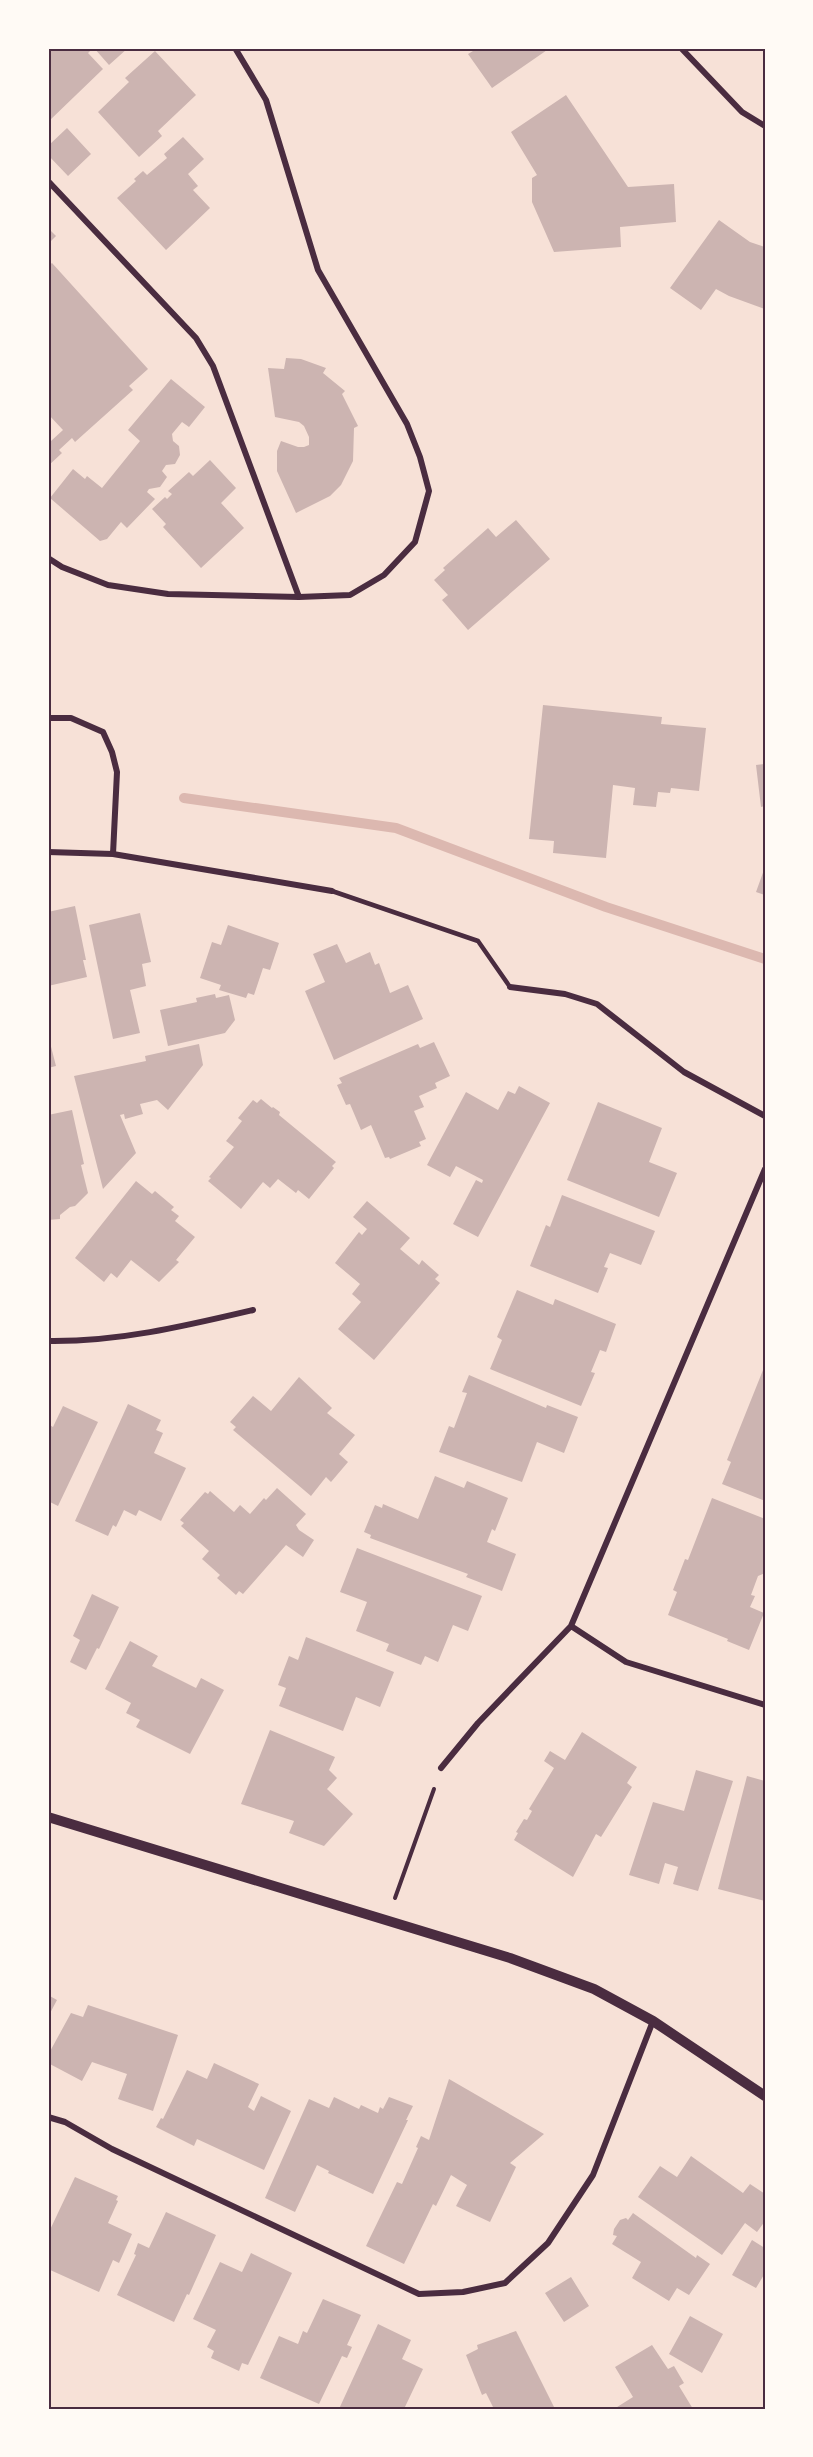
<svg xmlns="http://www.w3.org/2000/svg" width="813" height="2457" viewBox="0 0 813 2457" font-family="Raleway,sans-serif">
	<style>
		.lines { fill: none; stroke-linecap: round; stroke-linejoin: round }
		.stream { stroke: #dcb8b0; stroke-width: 10 }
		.building { fill: #ccb4b1 }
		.path { stroke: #4a2c40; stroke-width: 4 }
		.service { stroke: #4a2c40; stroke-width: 4.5 }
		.minor { stroke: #4a2c40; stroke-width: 6 }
		.tertiary { stroke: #4a2c40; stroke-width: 10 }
		.neatline { fill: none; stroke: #4a2c40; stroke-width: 2 }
	</style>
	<rect width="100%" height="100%" fill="#f7e1d7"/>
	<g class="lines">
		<path class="stream" d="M184 798 396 828 606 907 765 959"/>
	</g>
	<path class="building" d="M48 48H93L88 53 103 69 48 122Z
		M94 48H128L109 65Z
		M478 48H550L492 88 468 54Z
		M155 51 196 95 158 131 162 136 139 157 98 112 129 82 125 78Z
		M566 95 628 187 674 184 676 222 620 227 621 247 554 252 532 202V178L537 175 511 132Z
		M67 128 91 154 68 176 48 155V146Z
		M183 137 204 159 188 174 198 186 193 190 210 208 166 250 117 198 136 181 134 179 143 171 147 175 167 158 164 154Z
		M719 220 750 242 765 247V309L729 296 716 289 701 310 670 288Z
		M48 228 56 236 48 244Z
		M52 263 148 369 129 386 133 390 75 442 72 438 59 450 62 453 48 466V440L51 441 63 430 48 414V266Z
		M286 358 301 359 326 368 323 373 345 391 342 394 358 426 354 428 353 461 341 485 330 496 296 513 277 471V451L281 441 298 447H304L309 445V437L304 426 299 422 275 417 268 368 284 369Z
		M171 379 205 407 189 427 182 422 172 434 173 441 179 446 180 455 175 464 166 465 162 471 167 477 160 487 149 489 147 492 155 499 127 528 121 522 107 539 100 541 50 498 73 469 85 479 87 476 102 488 140 441 128 430Z
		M210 460 236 488 221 503 244 528 201 568 163 527 166 524 152 509 165 497 167 499 172 494 168 491 189 472 193 476Z
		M516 520 550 559 468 630 442 600 448 595 434 580 445 570 443 568 488 528 496 537Z
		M543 705 662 717 661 724 706 728 699 791 671 788 670 793 658 792 656 807 633 805 635 788 613 785 606 858 553 853 554 841 529 839Z
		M765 764V806L761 807 756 765Z
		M765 867V895L756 892Z
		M75 906 86 960H83L87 977 48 986V912Z
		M140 913 151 962 142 964 146 986 130 990 140 1033 113 1039 89 925Z
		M228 925 279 943 270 970 263 968 254 995 248 993 246 998 219 990 221 985 200 978 212 942 221 945Z
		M337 944 346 963 370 952 375 965 379 963 390 993 408 985 423 1019 334 1060 305 991 325 982 313 954Z
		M215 994 216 998 229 995 235 1020 225 1033 168 1046 160 1010 197 1002 196 998Z
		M48 1035 56 1066 48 1068Z
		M434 1042 450 1076 435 1083 437 1088 419 1096 424 1107 414 1111 426 1139 419 1142 421 1146 390 1159 389 1157 385 1158 371 1125 361 1130 350 1104 346 1105 337 1085 342 1083 339 1078 418 1044 420 1048Z
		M199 1044 203 1065 168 1110 157 1100 140 1104 143 1114 125 1119 124 1114 120 1115 136 1153 103 1189 74 1076 146 1061 145 1056Z
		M519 1086 550 1103 478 1237 453 1224 476 1180 482 1183 483 1180 456 1166 450 1177 427 1165 466 1092 498 1110 508 1091 515 1094Z
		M261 1099 272 1108 273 1107 280 1112 279 1115 336 1162 332 1166 334 1168 309 1199 298 1190 296 1193 278 1179 270 1188 263 1182 241 1209 208 1181 211 1178 209 1177 234 1147 226 1141 242 1121 238 1118 253 1100 257 1103Z
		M598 1102 662 1128 649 1162 677 1173 659 1217 567 1180Z
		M72 1110 84 1164 81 1165 88 1193 75 1206 70 1207 60 1215V1219L48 1220V1115Z
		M136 1181 152 1194 155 1191 174 1207 171 1210 179 1216 175 1221 195 1237 176 1260 179 1262 159 1282 131 1260 117 1278 111 1273 104 1282 75 1258Z
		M562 1195 655 1231 641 1265 610 1253 604 1267 608 1268 598 1293 530 1266 546 1225 550 1227Z
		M367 1201 410 1238 400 1249 419 1265 422 1260 439 1275 435 1279 440 1283 374 1360 338 1329 361 1302 352 1294 360 1284 335 1263 359 1232 362 1235 367 1229 353 1217Z
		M517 1290 553 1305 555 1299 616 1324 606 1352 600 1350 591 1372 595 1373 581 1406 490 1369 502 1340 497 1337Z
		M763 1370 765 1371V1501L722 1484 731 1462 727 1460Z
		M469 1375 546 1408 547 1405 578 1417 564 1453 537 1442 522 1482 439 1452 449 1426 454 1428 467 1393 462 1392Z
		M299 1377 332 1408 327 1413 355 1435 339 1454 348 1462 331 1482 326 1477 311 1496 233 1430 236 1427 230 1422 253 1396 271 1411Z
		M128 1404 161 1420 156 1430 163 1433 154 1453 186 1468 161 1521 139 1510 136 1516 124 1510 116 1527 113 1525 108 1536 75 1521Z
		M63 1406 98 1422 58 1506 48 1501V1424L53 1427Z
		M435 1476 464 1488 467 1481 508 1498 495 1531 492 1529 487 1542 516 1554 502 1591 466 1577 468 1574 370 1538 371 1535 364 1532 375 1505 382 1508 383 1504 418 1519Z
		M277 1488 306 1514 296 1525 299 1530 314 1540 303 1557 286 1545 243 1594 239 1591 236 1595 217 1578 220 1575 202 1559 209 1551 181 1526 184 1523 180 1520 205 1492 208 1494 210 1491 234 1512 240 1505 250 1514 264 1498 266 1500Z
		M712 1498 765 1519V1573L758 1576 751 1595 755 1596 750 1607 764 1613 749 1650 727 1641 728 1639 668 1615 677 1592 673 1590 685 1559 688 1560Z
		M357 1548 482 1596 468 1631 453 1625 438 1662 425 1656 421 1665 386 1651 389 1644 356 1631 367 1602 340 1592Z
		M92 1594 119 1607 99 1649 97 1648 86 1670 70 1662 80 1640 73 1636Z
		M306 1637 394 1672 380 1707 356 1697 343 1731 279 1706 286 1688 278 1685 289 1656 298 1660Z
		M130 1641 158 1656 152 1666 196 1688 201 1678 224 1690 190 1754 136 1727 140 1720 126 1713 131 1703 105 1689Z
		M270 1730 335 1757 329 1770 337 1778 327 1789 353 1814 324 1846 289 1833 294 1821 241 1804Z
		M582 1732 637 1767 627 1783 632 1787 601 1837 596 1834 573 1877 514 1840 518 1833 516 1832 524 1819 527 1820 532 1811 529 1809 554 1768 544 1761 550 1751 565 1760Z
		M696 1770 733 1781 698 1891 673 1884 678 1867 665 1863 659 1884 629 1875 653 1802 684 1811Z
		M747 1776 765 1781V1901L718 1889Z
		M48 1995 57 2000 48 2017Z
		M88 2005 178 2035 153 2111 118 2099 127 2074 92 2062 82 2081 48 2063V2055L71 2013 83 2017Z
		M214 2063 259 2084 248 2107 254 2111 261 2096 291 2111 264 2170 197 2139 194 2146 156 2127 161 2118 163 2119 187 2070 207 2079Z
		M449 2079 544 2134 510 2163 516 2167 490 2222 456 2206 467 2185 451 2175 436 2206 433 2204 404 2264 366 2246 397 2182 402 2184 418 2148 416 2147 421 2136 429 2140Z
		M334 2097 359 2109 361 2105 378 2113 380 2107 383 2109 389 2097 413 2106 406 2120H408L373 2194 328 2173 329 2171 317 2165 295 2212 265 2198 309 2099 329 2108Z
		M691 2156 743 2193 750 2184 765 2194V2221L757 2232 745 2223 722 2255 638 2197 660 2166 677 2177Z
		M75 2177 118 2196 116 2200 118 2201 108 2223 132 2234 119 2263 113 2260 99 2292 48 2269V2234Z
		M166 2212 216 2235 189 2295 187 2294 174 2322 117 2295 136 2255 134 2254 138 2243 149 2248Z
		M633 2213 696 2258 697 2255 710 2264 689 2295 677 2288 669 2301 632 2278 641 2262 612 2244 617 2236 613 2235 614 2229 620 2220 626 2218 628 2220Z
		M752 2240 765 2248V2273L756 2288 732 2275Z
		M251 2253 292 2273 248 2365 242 2363 239 2371 211 2358 214 2351 207 2347 216 2330 193 2319 220 2262 242 2272Z
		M571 2277 589 2306 564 2322 545 2293Z
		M323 2299 361 2315 347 2345 352 2347 347 2358 342 2356 319 2404 260 2378 279 2336 298 2344 303 2331 307 2333Z
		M690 2316 723 2334 702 2373 669 2354Z
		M378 2324 411 2340 402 2359 423 2369 404 2409H339Z
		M516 2331 555 2409H494L486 2393 482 2395 466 2355 478 2349 477 2345Z
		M652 2345 668 2369 674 2366 684 2383 679 2386 693 2409H614L633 2397 615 2367Z"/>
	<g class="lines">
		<path class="path" d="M395 1898 434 1789"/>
		<path class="service" d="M332 891 478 941 510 987"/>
		<path class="minor" d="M681 48 742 112 765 126
			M48 181 196 338 213 366 299 597
			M48 558 62 567 108 585 168 594 299 597 350 595 384 575 415 542 429 491 420 457 407 424 318 270 266 100 235 48
			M48 718H71L103 732 112 752 117 772 113 854
			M48 852 113 854 332 891
			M510 987 565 994 597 1004 684 1072 765 1116
			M48 1341C118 1342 185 1326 253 1310
			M571 1626 626 1662 765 1705
			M441 1768 478 1723 571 1626 765 1169
			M48 2117 65 2122 112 2149 419 2294 463 2292 505 2283 548 2243 593 2175 653 2021"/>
		<path class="tertiary" d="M48 1817 510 1958 594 1989 653 2021 765 2096"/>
	</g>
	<rect width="813" height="2457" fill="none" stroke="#fffaf5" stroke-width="99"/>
	<rect x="50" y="50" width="714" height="2358" class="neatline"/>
</svg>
